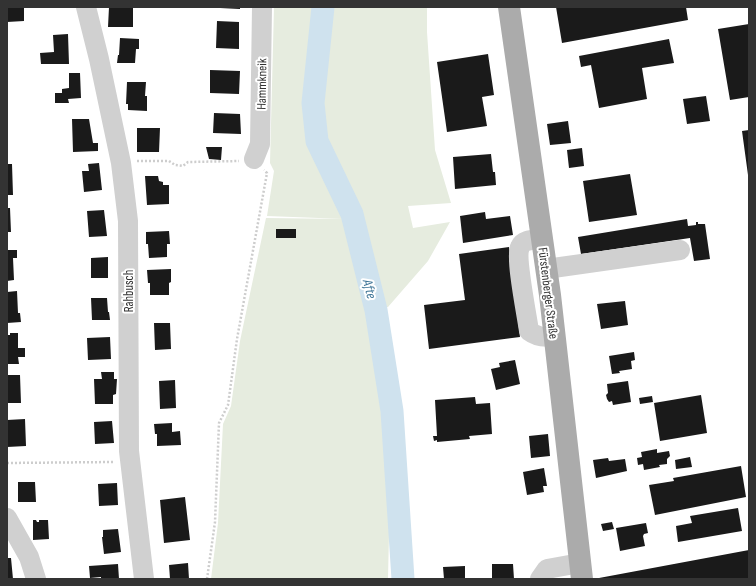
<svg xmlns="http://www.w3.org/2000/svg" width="756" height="586" viewBox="0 0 756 586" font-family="'Sofia Sans Condensed',sans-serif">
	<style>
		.green { fill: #e6ecdf }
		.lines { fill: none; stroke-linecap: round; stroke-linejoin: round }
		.river { stroke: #cfe2ee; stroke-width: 23 }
		.building { fill: #1a1a1a }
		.path { stroke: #cdcdcd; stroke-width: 2.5; stroke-dasharray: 2 2; stroke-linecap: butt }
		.minor { stroke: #d0d0d0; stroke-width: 20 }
		.major { stroke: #ababab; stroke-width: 22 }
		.labels { text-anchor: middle; stroke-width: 4; stroke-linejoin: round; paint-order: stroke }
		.street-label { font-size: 13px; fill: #333; stroke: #fff }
		.water-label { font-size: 14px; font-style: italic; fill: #3f7597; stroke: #fff }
	</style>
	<rect width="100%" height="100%" fill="#fff"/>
	<path class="green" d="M274 7H317L306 102 310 145 345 219 267 216 274 171 270 163Z
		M329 7H427V32L435 150 451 203 408 206 413 228 450 222 428 261 388 307 379 308 356 213 321 138 316 95Z
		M266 218 346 219 367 310 383 407 390 491 388 579H211L218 523 223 424 231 406 240 341Z"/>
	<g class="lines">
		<path class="river" d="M323 7 313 103 317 141 352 214 376 310 392 411 403 579"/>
	</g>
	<path class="building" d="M7 7H24V21L7 22Z
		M109 7H133V27H108Z
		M220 7H240V9L220 8Z
		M556 7H686L688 20 562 43Z
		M217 21 239 22V49L216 48Z
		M749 24V97L730 100 718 29Z
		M68 34 69 64H41L40 53 54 52 53 35Z
		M120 38 139 39V49H136L135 63H117L118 55H119Z
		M669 39 674 63 642 68 647 99 599 108 591 65 581 67 579 56Z
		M488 54 494 95 482 97 487 126 447 132 437 62Z
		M210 70 240 71 239 94 210 93Z
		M69 73H80L81 98 68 99 69 103H55V93H62V89L69 88Z
		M127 82H146L145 96H147V111L128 110V104H126Z
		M706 96 710 121 687 124 683 99Z
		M214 113 240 114 241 134 213 133Z
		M72 119H89L93 143H98V151L73 152Z
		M568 121 571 143 550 145 547 124Z
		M137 128H160L159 152H137Z
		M749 130V175H748L742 131Z
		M206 147H222L221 160 209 159Z
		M582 148 584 166 569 168 567 150Z
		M491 154 493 172H495L496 185 455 189 453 157Z
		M99 163 102 190 84 192 82 171H89L88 164Z
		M7 164H12L13 195H7Z
		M630 174 637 215 589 222 583 181Z
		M145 176H158L159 181 163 182V185H169V204L147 205Z
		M7 208H10L11 232H7Z
		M104 210 107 236 89 237 87 211Z
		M485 212 486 219 510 216 513 235 463 243 460 216Z
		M687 219 688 226 696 225V222H698V224H705L710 259 694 261 690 238 581 254 578 237Z
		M276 229H296V238H276Z
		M169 231 170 244H167V257L149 258 148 244H146V232Z
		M509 247 520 337 429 349 424 305 465 300 459 254Z
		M7 250H17V258H13L14 280 7 281Z
		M108 257V278H91V258Z
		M171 269V282L169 283V295H150V283H148L147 270Z
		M17 291 18 313H20L21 322 7 323V292Z
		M91 298H107L108 312H109L110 320H92Z
		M625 301 628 325 601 329 597 304Z
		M154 323H170L171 349 155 350Z
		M10 333H18V348H25V357H18L19 364H7V335H10Z
		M110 337 111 359 88 360 87 338Z
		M634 352 635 360 631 361 632 369 619 371 620 373 612 374 609 356Z
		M515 360 520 384 496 390 491 369 500 367 499 363Z
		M101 372H114V379H117L116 394 113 395V404H95L94 379H102Z
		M7 375H20L21 403H7Z
		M175 380 176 408 160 409 159 381Z
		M628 381 631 402 613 405 612 401 609 402 607 399 606 395 608 393 607 384Z
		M701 395 707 433 660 441 654 403Z
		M652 396 653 402 640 404 639 398Z
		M475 397 476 404 490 403 492 434 469 436 470 439 437 442V440L434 441 433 436H437L435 400Z
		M25 419 26 446 7 447V420Z
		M112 421 114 443 95 444 94 422Z
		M172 423V432L180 431 181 445 157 446V434H155L154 424Z
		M548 434 550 456 531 458 529 436Z
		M657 449V453L669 451 670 456 667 459V464L659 465 660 467 644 470 643 464 638 465 637 458 642 457 641 452Z
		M690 457 692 467 676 469 675 460Z
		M608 458 609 461 625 459 627 471 596 478 593 460Z
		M741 466 746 497 655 515 649 485 674 481 673 478Z
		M544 468 547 486H543L544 492 527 495 523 472Z
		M18 482H35L36 502H18Z
		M117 483 118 505 99 506 98 484Z
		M185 497 190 540 164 543 160 500Z
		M738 508 742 531 678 542 676 526 692 523 690 516Z
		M33 520H36L37 522H39V520H48L49 539 33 540Z
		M612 522 614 529 603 531 601 524Z
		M646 523 648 533 644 534 643 536 645 546 620 551 616 528Z
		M118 529 121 552 104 554 102 537H103V530Z
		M749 550V579H599V578Z
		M7 558H11L13 579H7Z
		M188 563 189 579H170L169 565Z
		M118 564 119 579H101V577L90 578 89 566Z
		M492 564H513L514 579H492Z
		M465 566V579H444L443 567Z"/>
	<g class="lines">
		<path class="path" d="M137 161H169L175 165 183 166 188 162 239 161
			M7 463 114 462
			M207 579 215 522 219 423 228 405 237 339 267 173 264 170"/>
		<path class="minor" d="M86 7 99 59 121 163 128 221 129 451 144 579
			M254 159 260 144 262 7
			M542 239C534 240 523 239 520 247 515 257 527 316 529 331 537 337 544 338 554 336
			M546 269 680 250
			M7 518 29 557 36 579
			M540 579 547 569 580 563"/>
		<path class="major" d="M509 7 550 295 582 579"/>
	</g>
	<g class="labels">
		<g class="street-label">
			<text transform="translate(261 84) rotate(-89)" y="5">Hammkneik</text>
			<text transform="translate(128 291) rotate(-90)" y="5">Rahbusch</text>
			<text transform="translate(549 293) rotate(83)" y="5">Fürstenberger Straße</text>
		</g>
		<g class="water-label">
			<text transform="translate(370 289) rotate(76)" y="5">Afte</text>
		</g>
	</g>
	<rect width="756" height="586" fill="none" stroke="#333333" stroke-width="16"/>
</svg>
